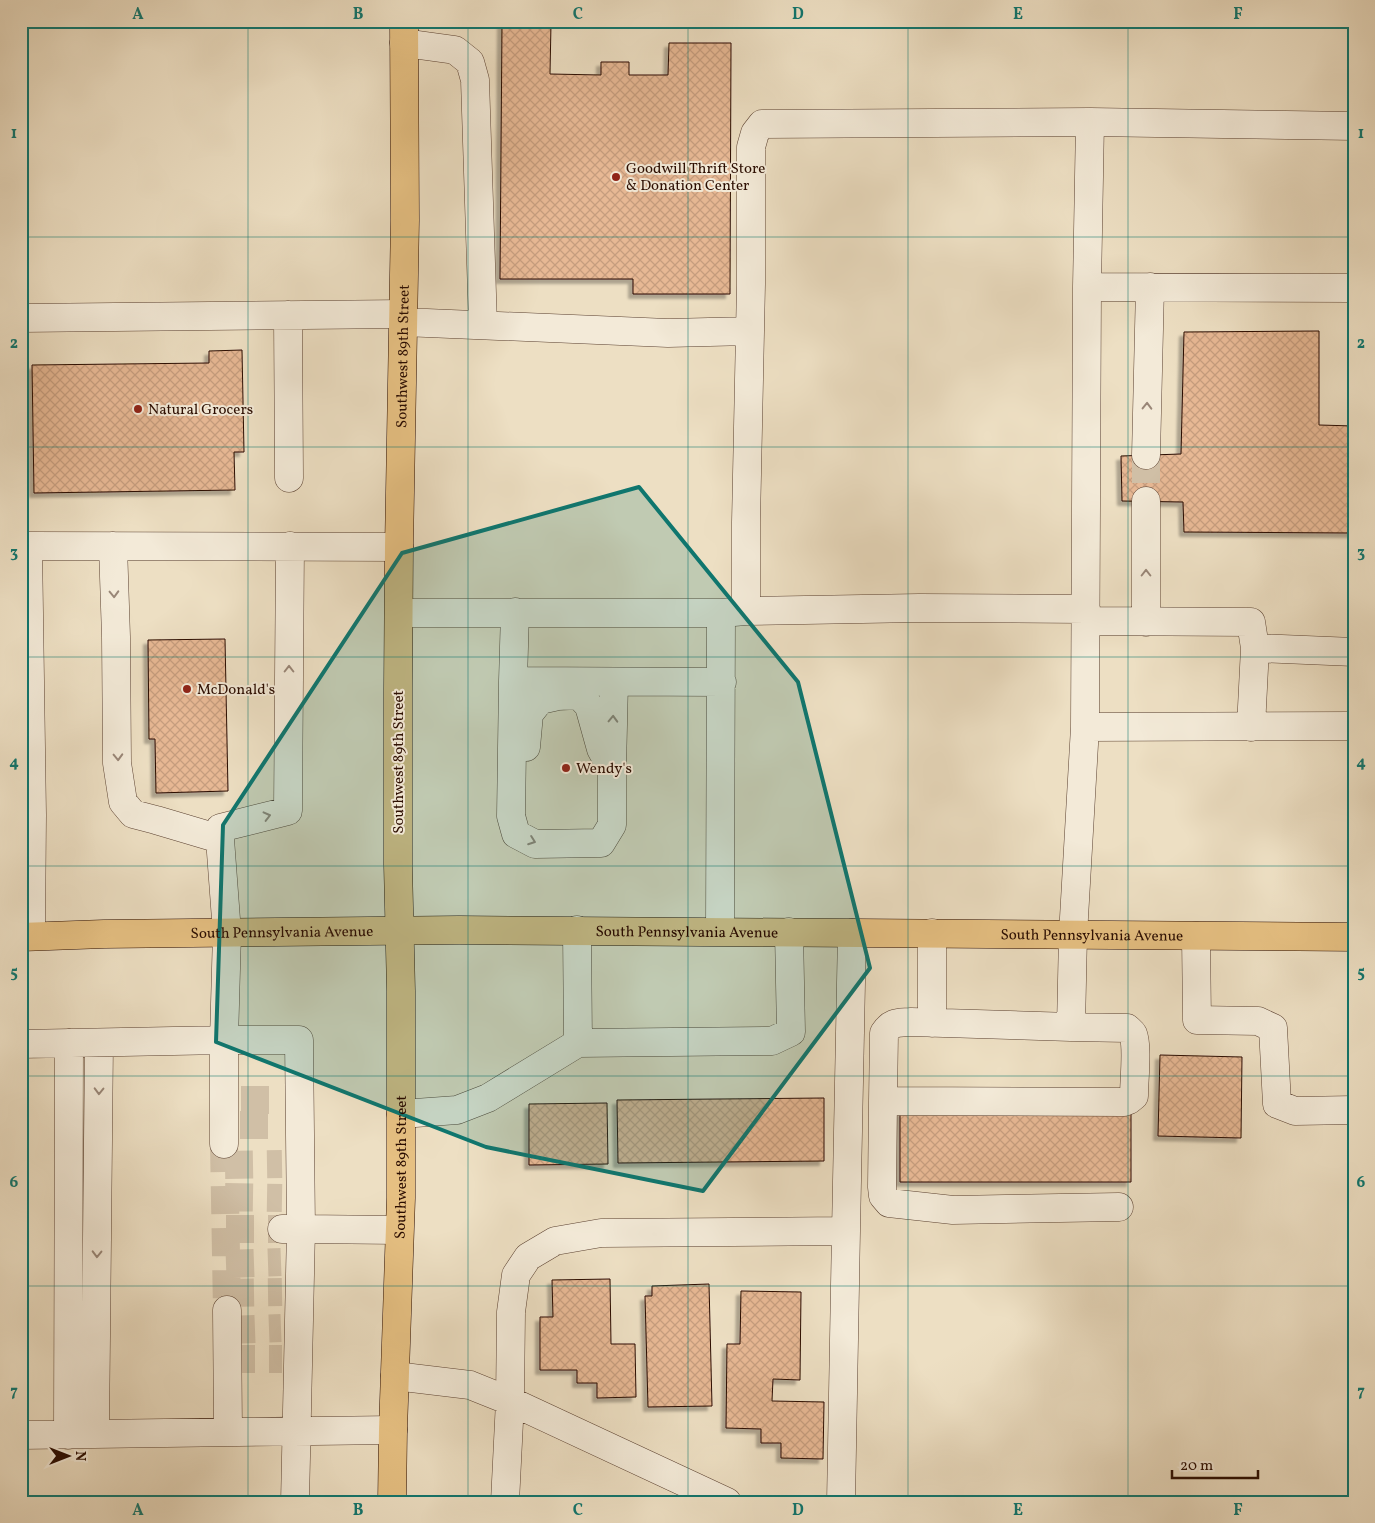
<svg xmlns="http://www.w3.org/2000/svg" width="1375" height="1523" viewBox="0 0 1375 1523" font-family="Vollkorn,serif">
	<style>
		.building { fill: url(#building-cross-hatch); stroke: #2a0c00; filter: url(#shadow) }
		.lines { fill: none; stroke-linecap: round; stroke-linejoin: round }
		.minor-tunnel { stroke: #d0bfa6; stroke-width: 28; stroke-dasharray: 28 14; stroke-linecap: butt }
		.minor-casing { stroke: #5b4131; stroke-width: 29 }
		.major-casing { stroke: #2a0c00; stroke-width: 29 }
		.minor { stroke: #f3ead8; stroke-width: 28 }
		.major { stroke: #e6c082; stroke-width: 28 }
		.oneway { stroke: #998677 }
		.marked { fill: #0f766e; fill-opacity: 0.2; stroke: #0f766e; stroke-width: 4; stroke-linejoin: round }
		.grid { fill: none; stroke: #0f766e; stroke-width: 1; stroke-opacity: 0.55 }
		.poi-dot { fill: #8f2418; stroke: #f3ead8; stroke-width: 2 }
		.labels { text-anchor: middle; stroke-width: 4; stroke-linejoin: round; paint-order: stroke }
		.poi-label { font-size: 15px; fill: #2a0c00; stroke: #f3ead8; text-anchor: start }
		.street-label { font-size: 15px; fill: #2a0c00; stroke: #f3ead8 }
		.neatline { fill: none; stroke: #0f766e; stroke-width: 2 }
		.grid-label { font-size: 16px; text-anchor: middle; font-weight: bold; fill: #0f766e }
	</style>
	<defs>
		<pattern id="building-cross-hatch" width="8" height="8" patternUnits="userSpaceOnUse" patternTransform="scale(1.25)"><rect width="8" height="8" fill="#e7b894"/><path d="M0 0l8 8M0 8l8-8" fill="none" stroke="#c69d7e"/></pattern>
		<filter id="shadow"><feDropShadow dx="-4.5" dy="4.5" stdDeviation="1" flood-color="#0004"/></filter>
	</defs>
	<rect width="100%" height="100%" fill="#eddfc3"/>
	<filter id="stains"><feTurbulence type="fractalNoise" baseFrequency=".004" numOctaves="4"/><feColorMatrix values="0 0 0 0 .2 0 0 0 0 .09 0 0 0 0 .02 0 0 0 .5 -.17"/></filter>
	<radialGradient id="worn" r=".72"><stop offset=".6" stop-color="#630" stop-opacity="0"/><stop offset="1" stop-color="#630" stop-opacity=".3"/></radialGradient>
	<path class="building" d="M502 23H551L550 74 601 75V62H629V75H668L669 43H731L730 294H633V279H500Z
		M1319 331V425L1354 426V533L1184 532 1183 502 1122 501 1121 456 1181 454 1184 332Z
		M242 350 244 452H234L235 490 34 493 32 365 209 363V351Z
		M225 639 228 791 156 793 155 739H149L148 640Z
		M1160 1055 1242 1057 1241 1138 1158 1136Z
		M824 1098V1161L618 1163 617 1100Z
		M607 1103 608 1164 529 1165V1104Z
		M900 1111H1131V1182H900Z
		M610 1279 611 1344H635L636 1397 597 1398V1383H577V1370H540V1317H553L552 1280Z
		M709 1284 712 1406 648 1407 645 1296H652V1286Z
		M741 1291 801 1292 800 1380 773 1379 772 1401 824 1402 823 1459 781 1458V1443H761V1429L726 1428 727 1344H740Z
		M541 1496H619V1502H541Z"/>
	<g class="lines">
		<path class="minor-tunnel" d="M1146 455V501
			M241 1100H282
			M240 1125H280
			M224 1144 227 1310
			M225 1165 282 1164
			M225 1197 282 1198
			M226 1229H282
			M226 1264 281 1262
			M226 1293 282 1292
			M227 1330 281 1328
			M227 1359H282"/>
		<defs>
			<path id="minor" d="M404 43 455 50 470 62 475 80 483 325
				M1090 122 1354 126
				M1087 287 1354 288
				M288 315 289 478
				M21 318 403 314
				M403 322 668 333 750 331
				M1146 455 1150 287
				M1146 501V622
				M113 546 116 637 117 763 123 802 133 814 156 820 220 839
				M290 546 288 811 220 828V839L227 933 224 1040H299L301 1229 399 1230
				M746 611 919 608 1086 609
				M515 612 513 681 511 816 516 834 535 844 601 843 612 825V768L614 682
				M399 613H721L720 931
				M721 613 746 611V522L751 284V147L755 133 762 124 1090 122 1087 287 1085 727
				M1086 621 1251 622 1255 648
				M513 681 722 682
				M1251 727 1255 648 1354 652
				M526 747 529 714 540 700 558 696 579 695 589 706 601 749 607 760
				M577 930 578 1043 772 1041 791 1032 789 932
				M932 933V1023
				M31 936 32 815 28 546 399 547
				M1196 936 1197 1020 1258 1021 1273 1028 1277 1104 1295 1111 1354 1110
				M1071 1027 911 1022C899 1023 892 1021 884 1033L883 1101 1124 1102 1129 1100 1134 1096C1134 1081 1138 1046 1133 1034 1132 1032 1129 1030 1127 1028L1071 1027 1073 935 1085 727 1354 726
				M21 1044 224 1040V1144
				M883 1101 882 1187 883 1196 889 1203 953 1210 1119 1207
				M401 1114 457 1110 488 1098 578 1043
				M282 1229H301L295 1502
				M846 1231 852 933
				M227 1310 228 1432
				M395 1376 470 1385 510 1401 505 1502
				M95 1434 99 1043
				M21 1435 393 1430
				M68 1435 69 1043
				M727 1502 510 1401 511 1312 516 1275 528 1257 555 1241 601 1233 846 1231 841 1502"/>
			<g id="major">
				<path id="s1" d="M21 937 104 934 459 930 1354 937"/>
				<path id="s2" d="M392 1502 393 1430 401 1198V991L398 865V688L399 547 405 220 404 21"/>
			</g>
		</defs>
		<use href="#minor" class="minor-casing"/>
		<use href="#major" class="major-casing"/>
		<use href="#minor" class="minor"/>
		<use href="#major" class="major"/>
	</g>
	<defs><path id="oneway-chevron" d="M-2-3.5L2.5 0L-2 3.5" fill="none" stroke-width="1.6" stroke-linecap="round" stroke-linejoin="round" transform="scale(1.25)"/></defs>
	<g class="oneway">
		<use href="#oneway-chevron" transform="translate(1147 406) rotate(-89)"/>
		<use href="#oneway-chevron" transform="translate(1146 573) rotate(-90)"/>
		<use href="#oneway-chevron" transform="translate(114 594) rotate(88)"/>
		<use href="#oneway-chevron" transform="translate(289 669) rotate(-90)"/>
		<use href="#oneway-chevron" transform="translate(613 719) rotate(-88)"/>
		<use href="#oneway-chevron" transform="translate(118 757) rotate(88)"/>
		<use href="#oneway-chevron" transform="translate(267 816) rotate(-14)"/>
		<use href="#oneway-chevron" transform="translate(532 841) rotate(20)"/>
		<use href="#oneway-chevron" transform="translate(99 1091) rotate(91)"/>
		<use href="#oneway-chevron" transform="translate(97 1254) rotate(91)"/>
	</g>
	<path class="marked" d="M639 487 798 682 870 968 703 1191 486 1147 216 1042 223 825 402 553Z"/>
	<path class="grid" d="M248 21V1502M468 21V1502M688 21V1502M908 21V1502M1128 21V1502M21 237H1354M21 447H1354M21 657H1354M21 866H1354M21 1076H1354M21 1286H1354"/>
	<g class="poi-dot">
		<circle cx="616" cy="177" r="5"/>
		<circle cx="138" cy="409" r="5"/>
		<circle cx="187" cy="689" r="5"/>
		<circle cx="566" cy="768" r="5"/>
	</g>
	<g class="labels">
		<g class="poi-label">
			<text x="626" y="173">Goodwill Thrift Store<tspan x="626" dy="17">&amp; Donation Center</tspan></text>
			<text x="148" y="414">Natural Grocers</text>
			<text x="197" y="694">McDonald's</text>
			<text x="576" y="773">Wendy's</text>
		</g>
		<g class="street-label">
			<text dy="5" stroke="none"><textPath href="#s2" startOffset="1146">Southwest 89th Street</textPath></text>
			<text transform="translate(398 762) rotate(-90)" y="5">Southwest 89th Street</text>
			<text dy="5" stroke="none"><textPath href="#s1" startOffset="666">South Pennsylvania Avenue</textPath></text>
			<text dy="5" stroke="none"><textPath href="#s1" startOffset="261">South Pennsylvania Avenue</textPath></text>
			<text dy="5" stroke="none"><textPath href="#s1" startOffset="1071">South Pennsylvania Avenue</textPath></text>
			<text dy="5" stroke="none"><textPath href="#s2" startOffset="335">Southwest 89th Street</textPath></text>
		</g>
	</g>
	<rect width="1375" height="1523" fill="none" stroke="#eddfc3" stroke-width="55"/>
	<g transform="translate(68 1456) rotate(90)" stroke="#f3ead8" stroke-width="4" paint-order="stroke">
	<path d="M0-4L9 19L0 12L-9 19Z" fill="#2a0c00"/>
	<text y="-8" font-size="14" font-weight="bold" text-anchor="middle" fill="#2a0c00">N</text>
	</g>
	<path d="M1172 1470v8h86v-8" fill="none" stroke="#2a0c00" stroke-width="2.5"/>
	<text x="1180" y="1470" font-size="15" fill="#2a0c00" stroke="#f3ead8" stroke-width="4" paint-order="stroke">20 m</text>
	<rect x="28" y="28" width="1320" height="1468" class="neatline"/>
	<g class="grid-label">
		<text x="138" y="19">A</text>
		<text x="358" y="19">B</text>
		<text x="578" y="19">C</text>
		<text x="798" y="19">D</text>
		<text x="1018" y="19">E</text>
		<text x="1238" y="19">F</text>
		<text x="14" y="138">1</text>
		<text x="1361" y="138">1</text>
		<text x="14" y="348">2</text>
		<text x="1361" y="348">2</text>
		<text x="14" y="557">3</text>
		<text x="1361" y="557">3</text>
		<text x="14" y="767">4</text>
		<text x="1361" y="767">4</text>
		<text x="14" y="977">5</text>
		<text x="1361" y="977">5</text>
		<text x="14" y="1187">6</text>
		<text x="1361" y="1187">6</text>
		<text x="14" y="1396">7</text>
		<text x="1361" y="1396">7</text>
		<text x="138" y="1515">A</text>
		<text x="358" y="1515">B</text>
		<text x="578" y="1515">C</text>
		<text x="798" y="1515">D</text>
		<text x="1018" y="1515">E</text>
		<text x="1238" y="1515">F</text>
	</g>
	<rect width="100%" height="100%" filter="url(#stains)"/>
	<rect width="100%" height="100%" fill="url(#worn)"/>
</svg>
